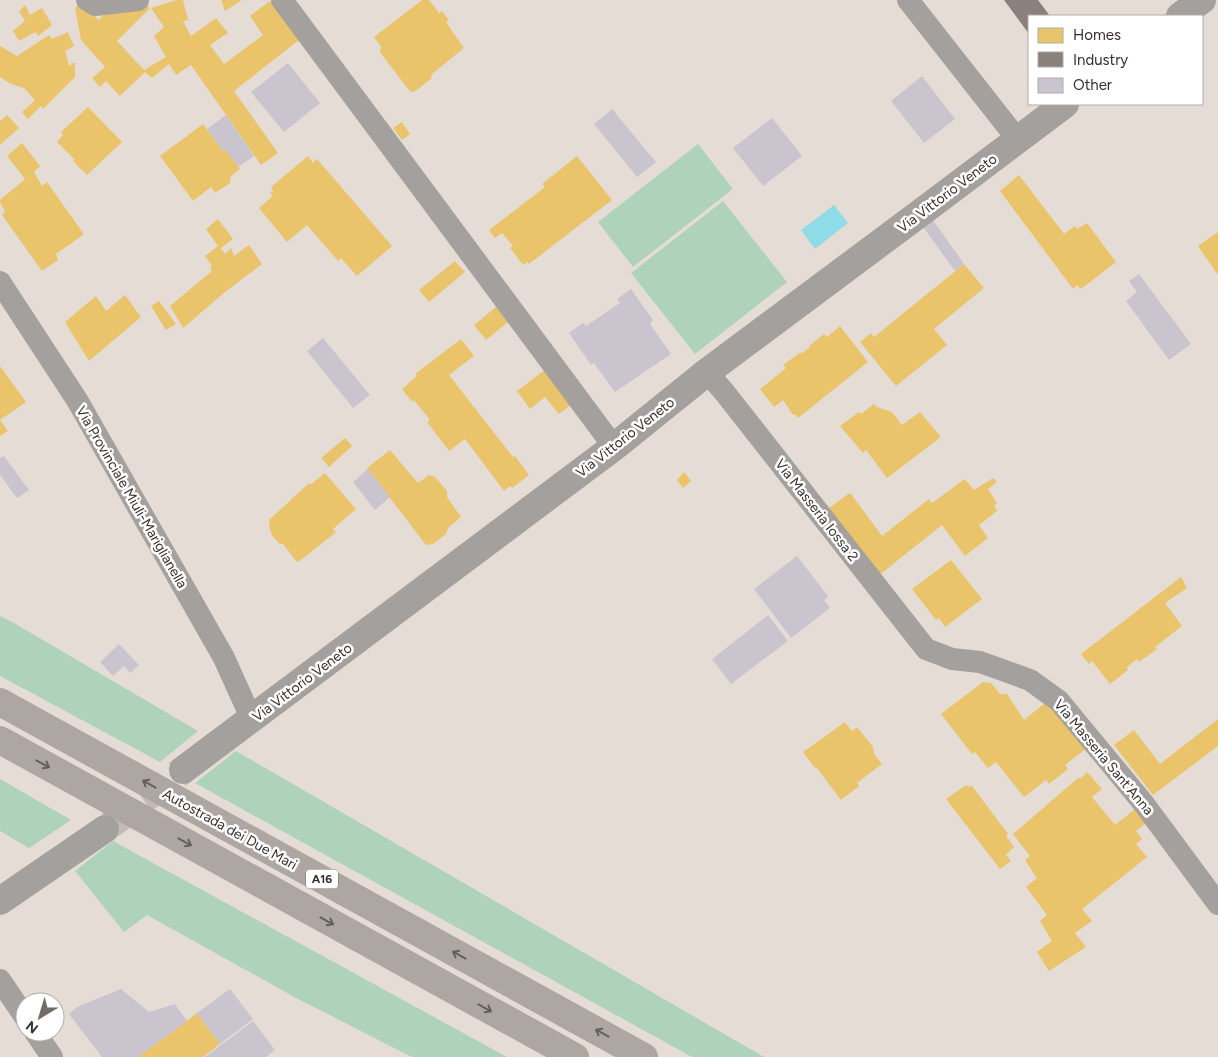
<svg xmlns="http://www.w3.org/2000/svg" width="1218" height="1057" viewBox="0 0 1218 1057" font-family="Figtree,sans-serif">
	<style>
		.green { fill: #afd3ba }
		.water { fill: #8fdce9 }
		.homes { fill: #e9c46a }
		.industry { fill: #8a817c }
		.building { fill: #cac4cf }
		.lines { fill: none; stroke-linecap: round; stroke-linejoin: round }
		.tertiary-tunnel { stroke: #c2bab3; stroke-width: 28; stroke-dasharray: 28 14; stroke-linecap: butt }
		.minor { stroke: #a4a09e; stroke-width: 22 }
		.tertiary { stroke: #a4a09e; stroke-width: 28 }
		.motorway { stroke: #ada6a2; stroke-width: 28 }
		.oneway { stroke: #655f59 }
		.labels { text-anchor: middle; stroke-width: 5; stroke-linejoin: round; paint-order: stroke }
		.shield { fill: #fff; stroke: #726d69; stroke-width: 1 }
		.shield-label { font-size: 12px; font-weight: bold; fill: #352f29 }
		.street-label { font-size: 14px; fill: #352f29; stroke: #fff }
	</style>
	<rect width="100%" height="100%" fill="#e5ddd5"/>
	<path class="green" d="M698 144 733 189 633 267 598 222Z
		M723 201 787 282 695 354 631 273Z
		M0 616 14 623 198 731 160 762 0 676Z
		M236 751 764 1057H692L195 783Z
		M0 779 71 820 29 848 0 831Z
		M113 841 507 1057H412L296 998 147 915 124 932 75 871Z"/>
	<path class="water" d="M834 205 848 223 815 249 801 230Z"/>
	<path class="homes" d="M177 0H183L188 20 183 21 191 36 216 18 228 33 210 45 224 64 263 35 250 16 270 1 299 40 234 91 278 153 261 165 191 65 176 75 169 64 152 78 145 72 120 96 106 81 100 87 92 78 105 67 81 40 75 8 81 3 99 20 107 9 146 1 149 5 148 7 150 8 117 41 144 70 166 57 154 36 164 27 151 8Z
		M221 0H242L225 11Z
		M422 0H429L439 13 442 11 449 20 446 22 464 48 432 74 431 79 414 92H411L408 89 380 52V49L382 48 374 37Z
		M25 5 30 15 42 8 52 25 38 36 36 32 19 41 13 31 25 21 19 11Z
		M68 32 74 46 65 51 69 66 75 62V77L43 109 41 106 28 119 22 112 35 100 24 88 11 84 0 77V46L17 56 49 35 52 39Z
		M88 107 122 142 87 175 73 161 75 160 57 142 63 135 61 132Z
		M7 115 19 128 0 145V121Z
		M402 122 410 134 402 140 393 128Z
		M203 124 224 152 226 150 240 169 231 176 230 183 215 193 211 187 193 201 160 156Z
		M22 143 40 166 34 172 42 186 47 182 83 233V235L56 254 58 260 42 271 2 215 5 211 0 203V200L25 179 7 156Z
		M308 156 313 163 317 159 392 246 357 276 341 258 338 261 307 225 287 242 259 208 273 196 270 193 273 191 271 187Z
		M577 156 612 200 529 264 527 262 523 265 510 248 513 246 502 233 495 238 489 230 545 187 542 184Z
		M1019 175 1064 234 1075 226 1077 229 1087 223 1116 262 1081 289 1077 285 1073 289 1000 191Z
		M218 219 233 239 221 248 225 254 231 248 234 256 249 245 262 264 225 292 183 328 170 306 212 271 210 268 212 266 205 256 218 246 206 229Z
		M1218 232V275L1198 246Z
		M455 261 465 272 429 302 419 290Z
		M964 264 984 288 934 329 947 345 896 386 860 342 871 333 874 337Z
		M125 295 141 317 89 361 65 322 96 296 106 311Z
		M159 301 176 324 166 330 151 306Z
		M502 302 513 318 486 340 474 325Z
		M840 326 868 362 798 418 795 414 793 415 783 400 774 407 760 389 786 368 783 365 801 352V354L810 347 809 346 824 334 827 337Z
		M461 339 474 356 449 375 513 457 515 456 529 475 512 488 510 486 504 491 465 439 449 451 427 422 430 420 414 400 412 402 402 389 417 376 415 374Z
		M0 366 26 402 0 420 8 431 0 436Z
		M550 366 576 401 559 414 545 397 530 409 517 391Z
		M874 404 877 407 892 412 902 425 920 412 941 437 887 478 866 450 863 453 840 426 859 412 861 414Z
		M345 438 352 446 329 467 321 458Z
		M390 450 418 483 429 475 435 477 447 491V497L461 517 448 528 446 534 433 544 426 545 367 468Z
		M684 472 691 481 683 488 677 480Z
		M325 473 356 509 333 529 336 532 301 560 297 562 283 544H280L273 537 270 530 269 520 309 483 310 485Z
		M993 478 997 482 988 489 997 503 994 506 997 511 979 525 988 538 965 556 942 525 878 576 828 509 848 494H851L882 536 929 499 932 503 965 479 974 490Z
		M951 560 982 599 945 627 939 618 936 620 912 589Z
		M1181 577 1187 588 1165 603 1182 626 1155 647 1157 649 1139 662 1137 659 1127 667 1128 670 1110 684 1092 661 1089 664 1081 654Z
		M983 682 991 683 1000 694H1007L1024 720 1050 699 1088 747 1065 765 1068 769 1049 784 1046 780 1024 797 996 762 988 768 975 752 972 754 941 714Z
		M1218 719V746L1153 795 1114 745 1134 730 1160 764Z
		M845 722 852 731 857 727 873 747 874 754 882 764 857 783 859 786 841 800 816 767 815 768 803 752Z
		M1087 772 1102 789 1092 797 1115 825 1139 806 1150 820 1136 831 1142 839 1136 844 1147 857 1082 909 1092 921 1075 933 1086 947 1049 971 1037 952 1052 941 1040 921 1047 915 1026 887 1037 878 1025 860 1030 856 1013 834 1079 777 1080 779Z
		M966 785 969 787 972 786 1008 834 1006 836 1014 847 1006 855 1011 861 1000 869 946 799Z
		M197 1013 220 1044 203 1057H138Z"/>
	<path class="industry" d="M1004 0H1038L1050 16H1029V34Z"/>
	<path class="building" d="M288 63 320 103 284 132 251 92Z
		M922 76 955 119 924 143 891 101Z
		M612 109 656 162 637 177 594 124Z
		M226 115 254 156 238 167 226 150 224 152 207 129Z
		M772 118 802 156 763 186 733 148Z
		M933 220 964 264 955 271 923 227Z
		M1139 274 1191 344 1169 360 1126 301 1137 292 1129 281Z
		M631 289 653 320 650 324 671 354 615 392 594 363 591 365 569 333 583 323 586 326 620 303 617 299Z
		M323 338 370 395 353 408 307 351Z
		M4 456 29 490 17 498 0 475V458Z
		M368 469 390 497 375 510 353 482Z
		M797 556 828 596 824 600 830 608 791 638 754 589Z
		M768 615 788 641 731 684 712 659Z
		M119 644 139 665 130 673 124 666 113 676 100 662Z
		M121 989 149 1012 175 1004 187 1021 138 1057H102L69 1014 77 1007Z
		M230 989 253 1019 220 1044 197 1013Z
		M253 1021 275 1050 266 1057H205Z"/>
	<g class="lines">
		<path class="tertiary-tunnel" d="M110 825 183 770"/>
		<path class="minor" d="M87 0 95 5 138 0
			M282 0 614 447
			M908 0 1018 140
			M0 282 77 400 224 658 252 720
			M707 372 725 393 926 649 952 659 980 662 1030 680 1059 701 1144 804 1218 904
			M0 980 25 1017
			M35 1032 52 1057"/>
		<path class="tertiary" d="M1180 16 1202 0
			M183 770 614 447 707 372 923 211 1065 104
			M0 901 105 829"/>
		<path class="motorway" d="M0 702 644 1057
			M0 740 575 1057"/>
	</g>
	<defs><path id="oneway-shaft" d="M-6 0H5M1.5-3L5.5 0L1.5 3" fill="none" stroke-width="1.6" stroke-linecap="round" stroke-linejoin="round" transform="scale(1.25)"/></defs>
	<g class="oneway">
		<use href="#oneway-shaft" transform="translate(43 764) rotate(29)"/>
		<use href="#oneway-shaft" transform="translate(149 784) rotate(-151)"/>
		<use href="#oneway-shaft" transform="translate(185 842) rotate(29)"/>
		<use href="#oneway-shaft" transform="translate(327 921) rotate(29)"/>
		<use href="#oneway-shaft" transform="translate(459 955) rotate(-151)"/>
		<use href="#oneway-shaft" transform="translate(485 1008) rotate(29)"/>
		<use href="#oneway-shaft" transform="translate(602 1033) rotate(-151)"/>
	</g>
	<g class="labels">
		<rect class="shield" x="306" y="869.5" width="32" height="19" rx="4"/>
		<g class="shield-label">
			<text x="322" y="883">A16</text>
		</g>
		<g class="street-label">
			<text transform="translate(947 193) rotate(-37)" y="5">Via Vittorio Veneto</text>
			<text transform="translate(625 437) rotate(-38)" y="5">Via Vittorio Veneto</text>
			<text transform="translate(132 497) rotate(60)" y="5">Via Provinciale Miuli-Mariglianella</text>
			<text transform="translate(817 510) rotate(52)" y="5">Via Masseria Iossa 2</text>
			<text transform="translate(302 682) rotate(-37)" y="5">Via Vittorio Veneto</text>
			<text transform="translate(1104 757) rotate(50)" y="5">Via Masseria Sant'Anna</text>
			<text transform="translate(230 829) rotate(29)" y="5">Autostrada dei Due Mari</text>
		</g>
	</g>
	<rect x="1028" y="15" width="175" height="90" fill="#ffffff" stroke="#aeaca9"/>
	<rect x="1038" y="28" width="25" height="15" fill="#e9c46a" stroke="#aeaca9"/>
	<text x="1073" y="40" font-size="15" fill="#352f29">Homes</text>
	<rect x="1038" y="52" width="25" height="15" fill="#8a817c" stroke="#aeaca9"/>
	<text x="1073" y="65" font-size="15" fill="#352f29">Industry</text>
	<rect x="1038" y="78" width="25" height="15" fill="#cac4cf" stroke="#aeaca9"/>
	<text x="1073" y="90" font-size="15" fill="#352f29">Other</text>
	<g transform="translate(40 1017) rotate(218)"><circle r="24" fill="#ffffff" stroke="#aeaca9"/>
	<path d="M0-4L9 19L0 12L-9 19Z" fill="#736c65"/>
	<text y="-8" font-size="14" font-weight="bold" text-anchor="middle" fill="#352f29">N</text>
	</g>
</svg>
